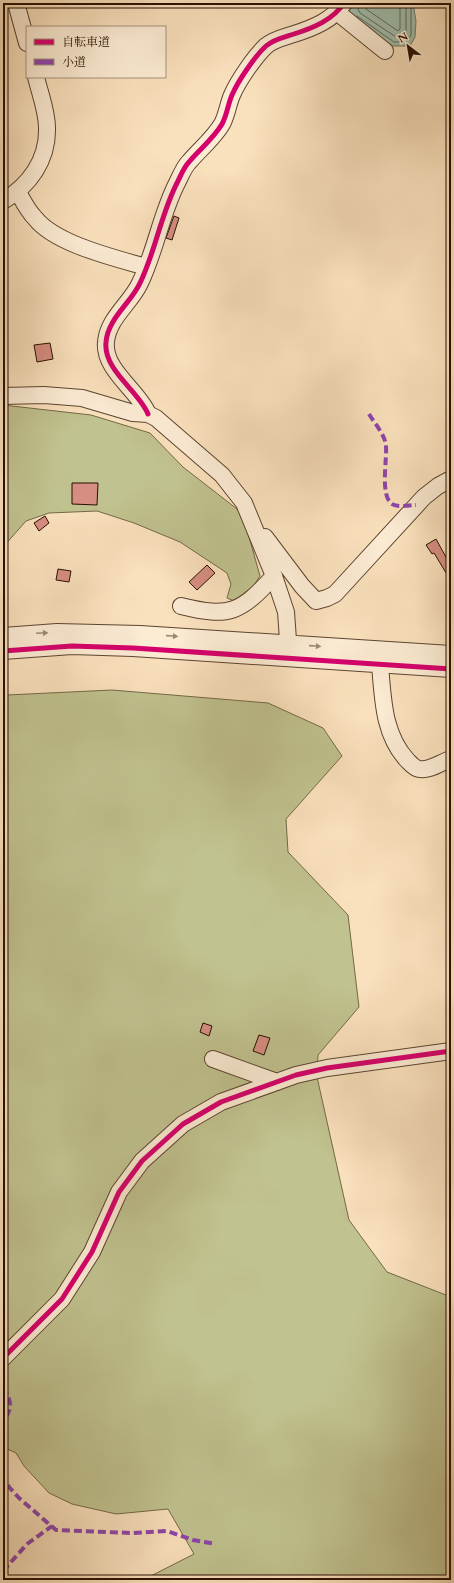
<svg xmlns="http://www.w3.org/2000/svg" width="454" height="1583" viewBox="0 0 454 1583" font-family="Cardo,'Noto Serif JP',serif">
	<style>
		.green { fill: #c0c28f; stroke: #746848 }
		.water { fill: #9fbeac; stroke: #6f7867 }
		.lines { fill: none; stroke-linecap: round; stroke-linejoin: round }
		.shore { stroke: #636656; stroke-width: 1 }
		.building { fill: #d78e83; stroke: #270f00 }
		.minor-casing { stroke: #5c442f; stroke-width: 18 }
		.minor { stroke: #fcecd4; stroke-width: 16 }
		.quiet { stroke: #8e44ad; stroke-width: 4; stroke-dasharray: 8 4; stroke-linecap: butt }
		.cycleway-casing { stroke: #fcecd4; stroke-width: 8 }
		.cycleway { stroke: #d6006c; stroke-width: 5 }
		.oneway { fill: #9c8975 }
	</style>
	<rect width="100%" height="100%" fill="#fae1bd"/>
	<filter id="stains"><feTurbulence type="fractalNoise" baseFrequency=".005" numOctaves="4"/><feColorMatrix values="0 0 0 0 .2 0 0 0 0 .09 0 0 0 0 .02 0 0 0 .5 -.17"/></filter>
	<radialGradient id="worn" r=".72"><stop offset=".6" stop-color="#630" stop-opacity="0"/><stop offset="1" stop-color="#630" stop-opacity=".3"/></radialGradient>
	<path class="green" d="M3 405 91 415 150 433 183 467 237 509 244 519 260 576 250 591 234 601 227 598 231 584 227 573 180 542 134 523 97 511 49 513 26 521 3 547Z
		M112 690 268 703 323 728 342 756 286 819 288 852 348 915 359 1007 318 1055 317 1077 349 1220 387 1272 451 1297V1580H143L194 1554 168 1509 116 1514 72 1504 49 1493 24 1466 16 1453 3 1447V698L7 695Z"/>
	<path class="water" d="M352 3H413L416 21 415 37 410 46H393L353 19 347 8Z"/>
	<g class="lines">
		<path class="shore" d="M360 3 358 9 360 13 396 37H402L406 34V3
			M366 3V9L398 31 400 29V3
			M357 16 394 42H406L411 35V3"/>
	</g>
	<path class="building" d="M174 216 179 218 172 240 166 238Z
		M50 343 53 359 37 362 34 345Z
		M72 483H98L97 505 72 504Z
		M45 516 49 523 39 531 34 523Z
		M436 539 447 559 451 557V581L434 553 432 554 426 545Z
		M207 565 215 573 197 590 189 582Z
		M58 569 71 571 69 582 56 580Z
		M203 1023 212 1026 209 1036 200 1032Z
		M259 1035 270 1038 264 1055 253 1051Z"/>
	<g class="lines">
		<defs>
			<path id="minor" d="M16 3 27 43
				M338 13 385 51
				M18 192C23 201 28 211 35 218 55 244 115 258 146 267
				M3 201C29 186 48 160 47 128 47 111 40 94 36 77
				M3 396 44 395 82 398 133 413 148 414 156 418 222 475 244 503 274 576 286 612 289 654
				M148 414C139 391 103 370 106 342 108 318 131 303 140 283 156 250 161 213 178 181 181 175 184 167 189 162 199 150 214 138 222 124 227 115 228 104 232 95 238 81 255 56 266 46 274 39 285 37 294 34 313 28 333 20 344 3
				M265 537 302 586 316 601 327 598 335 594 424 497 438 486 451 479
				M181 606C230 618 240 613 274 576
				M3 636 57 632 140 634 451 654
				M3 651 72 646 133 648 451 669
				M380 665C383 698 383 734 407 760 411 764 414 768 419 769 430 771 441 762 451 759
				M213 1059 277 1082
				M3 1358 62 1299 92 1252 119 1192 142 1161 183 1124 221 1102 296 1075 327 1068 451 1051"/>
		</defs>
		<use href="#minor" class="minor-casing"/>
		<use href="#minor" class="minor"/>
		<path class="quiet" d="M369 414C375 424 386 436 386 447 387 460 380 496 392 504 399 508 409 505 416 505
			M3 1387C11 1399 14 1409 3 1420
			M3 1474 9 1487 19 1498 56 1530 132 1533 167 1531 193 1540 216 1544
			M3 1571 27 1544 52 1526"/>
		<defs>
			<path id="cycleway" d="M148 414C139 391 103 370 106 342 108 318 131 303 140 283 156 250 161 213 178 181 181 175 184 167 189 162 199 150 214 138 222 124 227 115 228 104 232 95 238 81 255 56 266 46 274 39 285 37 294 34 313 28 333 20 344 3
				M3 651 72 646 133 648 451 669
				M3 1358 62 1299 92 1252 119 1192 142 1161 183 1124 221 1102 296 1075 327 1068 451 1051"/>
		</defs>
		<use href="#cycleway" class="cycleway-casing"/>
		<use href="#cycleway" class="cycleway"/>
	</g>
	<defs><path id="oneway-solid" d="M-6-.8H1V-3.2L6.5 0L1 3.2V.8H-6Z"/></defs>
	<g class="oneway">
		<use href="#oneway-solid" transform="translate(42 633) rotate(-3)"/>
		<use href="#oneway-solid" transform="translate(172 636) rotate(4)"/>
		<use href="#oneway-solid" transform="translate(315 646) rotate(4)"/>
	</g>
	<rect width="454" height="1583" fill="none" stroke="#fae1bd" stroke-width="16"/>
	<rect x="4" y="4" width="446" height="1575" fill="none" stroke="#270f00" stroke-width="2"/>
	<rect x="8" y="8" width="438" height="1567" fill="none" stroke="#270f00"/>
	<rect x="26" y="26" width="140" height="52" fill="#fcecd4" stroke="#a7947f"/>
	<rect x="34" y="39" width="20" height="6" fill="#d6006c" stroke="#a7947f"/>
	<text x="62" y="46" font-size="12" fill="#270f00">自転車道</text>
	<rect x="34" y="59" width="20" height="6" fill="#8e44ad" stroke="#a7947f"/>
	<text x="62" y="66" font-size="12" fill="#270f00">小道</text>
	<g transform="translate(408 46) rotate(329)" stroke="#fcecd4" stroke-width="3" paint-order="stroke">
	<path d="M0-3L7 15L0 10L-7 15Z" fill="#270f00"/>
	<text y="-6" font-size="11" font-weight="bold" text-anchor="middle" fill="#270f00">N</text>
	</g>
	<rect width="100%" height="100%" filter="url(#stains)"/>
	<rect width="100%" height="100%" fill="url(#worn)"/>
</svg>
